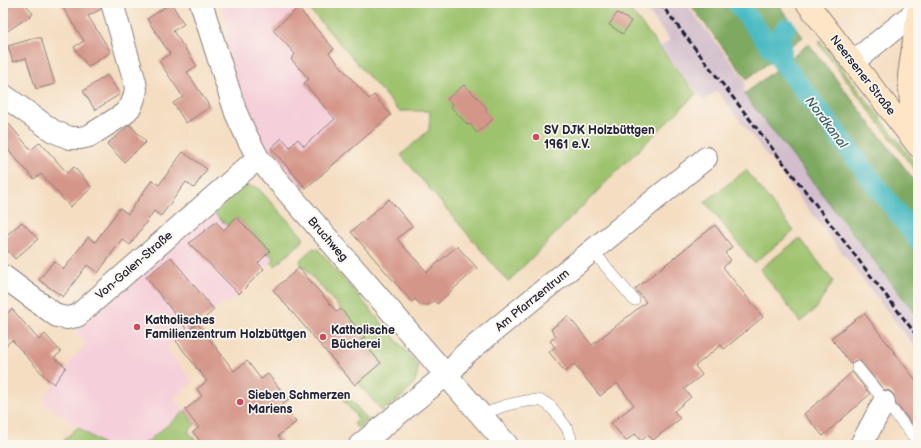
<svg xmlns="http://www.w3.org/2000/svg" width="921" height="448" viewBox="0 0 921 448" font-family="'Balsamiq Sans',sans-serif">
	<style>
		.built { fill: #f5cfd9 }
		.industrial { fill: #d1bdcb }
		.green { fill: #9ec36e; stroke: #607254 }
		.forest { fill: #7ea961; stroke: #50664e }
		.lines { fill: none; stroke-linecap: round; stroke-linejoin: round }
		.canal { stroke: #4cbbc3; stroke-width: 20 }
		.building { fill: #d5968a }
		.lane-casing { stroke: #8b807e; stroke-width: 12 }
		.street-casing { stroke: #8b807e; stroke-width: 24 }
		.secondary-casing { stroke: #8b807e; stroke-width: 24 }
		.lane { stroke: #fff; stroke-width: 11 }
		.street { stroke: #fff; stroke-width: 22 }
		.secondary { stroke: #fde5c5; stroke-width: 22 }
		.rail { stroke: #22223b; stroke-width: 3; stroke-dasharray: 6 3; stroke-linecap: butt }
		.poi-dot { fill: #d1495b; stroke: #fbf7ec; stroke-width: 1.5 }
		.labels { text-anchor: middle; stroke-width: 3.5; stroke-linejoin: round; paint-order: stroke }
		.street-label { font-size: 12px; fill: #22223b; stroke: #fbf7ec }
		.poi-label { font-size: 12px; font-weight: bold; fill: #22223b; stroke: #fbf7ec; text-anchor: start }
		.water-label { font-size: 13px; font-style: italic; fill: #335f71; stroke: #fbf7ec }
	</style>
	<rect width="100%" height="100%" fill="#fbf7ec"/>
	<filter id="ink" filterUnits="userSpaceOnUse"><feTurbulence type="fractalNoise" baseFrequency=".025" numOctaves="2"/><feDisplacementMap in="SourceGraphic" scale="8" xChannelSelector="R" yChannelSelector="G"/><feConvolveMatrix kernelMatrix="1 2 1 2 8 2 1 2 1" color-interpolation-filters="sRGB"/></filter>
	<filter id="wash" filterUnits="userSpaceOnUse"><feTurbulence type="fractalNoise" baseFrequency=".012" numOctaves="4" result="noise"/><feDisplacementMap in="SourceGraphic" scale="16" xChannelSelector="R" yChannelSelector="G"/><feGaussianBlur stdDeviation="0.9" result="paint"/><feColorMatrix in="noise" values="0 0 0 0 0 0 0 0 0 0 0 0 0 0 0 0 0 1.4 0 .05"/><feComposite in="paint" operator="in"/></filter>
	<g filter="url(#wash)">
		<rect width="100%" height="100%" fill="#f4ddc1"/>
		<path class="built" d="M221 3H304L273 30 295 54 291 59 309 79 305 83 340 124 337 160 301 192 268 153 249 119 225 44 227 24Z
			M213 212 227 226 236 217 270 251 274 259 239 294 228 303 226 301 166 348 193 383 173 398 185 411 143 445H104L42 401 85 343 77 330Z"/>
		<path class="industrial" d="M641 3H685L745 80 744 94 918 317V351L717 91 704 101 660 47 670 40Z"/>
		<path class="green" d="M304 3H625L696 94 619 169 508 282 401 155 429 130 430 111H399Z
			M820 40 918 167V174L818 43Z
			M746 170 794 231 754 263 705 202Z
			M242 186 257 187 303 237V241L275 266 271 262 274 259 268 253 270 251 237 217 227 226 213 212Z
			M800 238 833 281 816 309 800 322 760 269Z
			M313 248 318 249 417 364C422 386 398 399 382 411L358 383 381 363 361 340 365 337 300 263 301 259Z
			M348 396 368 420 358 429 353 423 358 418 343 400Z
			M185 411 195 425 188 431 199 445H143Z
			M78 427 104 445H59Z"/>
		<path class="forest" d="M689 3H777L803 37 747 79Z
			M809 44 918 185V317L744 94Z"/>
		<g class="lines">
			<path class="canal" d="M737 3 918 240
				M782 63V33L786 28"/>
		</g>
		<g id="blocks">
			<path class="building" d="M3 3H25L33 14 3 34Z
				M60 3H100L101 9 88 16 111 52 88 67 74 47 84 41Z
				M171 3 184 24 173 31 197 66 187 72 210 107 186 123 173 103 183 97 159 61 170 54 147 19Z
				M298 8 334 49 329 53 369 99 374 95 391 115 306 188 271 148 282 138 290 147 298 139 304 146 335 119 304 83 309 79 291 59 295 54 273 30Z
				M617 13 631 21 623 34 609 25Z
				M35 38H41L55 84 36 89 26 58 13 62 8 46Z
				M107 75 120 94 95 110 83 91Z
				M464 85 469 91 470 90 487 108 485 110 493 119 477 133 470 124 468 125 451 107 453 105 447 99Z
				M3 117 31 150 40 142 67 173 74 167 92 188 70 207 41 174 34 179 3 144Z
				M130 125 146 142 124 162 107 144Z
				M183 152 207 169 194 188 186 182 161 216 154 211 130 245 122 239 98 273 87 265 63 297 39 280 54 261 64 269 88 237 95 242 120 208 128 214 152 180 159 185Z
				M389 199 412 226 397 239 427 272 457 246 477 268 437 304 434 301 428 305H421L415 299 412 302 351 232Z
				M236 217 270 251 258 263 264 269 239 294 189 243 216 222 224 230Z
				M22 222 38 239 15 259 3 245V238Z
				M715 225 732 247 725 253 731 260 723 267 763 317 724 349 721 345 695 366 702 375 684 389 691 397 674 411 680 419 653 440 648 435 641 441 635 434 626 441 611 423 634 405 617 383 600 396 574 364 565 372 549 352 555 347 550 341 556 336 551 329 568 316 592 345 646 302 635 289Z
				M171 257 214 310 188 331 146 277Z
				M299 268 337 312 341 309 365 337 361 340 381 363 355 385 273 290Z
				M12 309 39 340 45 334 61 352 54 358 66 367 54 384 46 378 12 340 3 348V317Z
				M864 313 918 383V431L896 404 894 395 890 391 884 390 860 361 856 360 851 364 831 338Z
				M197 323 234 371 247 361 261 379 268 374 289 400 282 405 296 422 278 436 285 445H203L193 432 199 428 185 410 202 396 197 389 207 381 176 341Z
				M852 372 870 394 823 436 804 414Z"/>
		</g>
	</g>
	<g filter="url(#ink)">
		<use href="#blocks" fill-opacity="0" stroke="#8b807e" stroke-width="1"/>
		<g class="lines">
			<defs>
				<path id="lane" d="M593 251 634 300
					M857 367 918 442
					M483 417C487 414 491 411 496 409 505 405 533 398 541 401 550 403 556 413 561 420 567 427 572 435 571 445"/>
				<path id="street" d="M201 3 236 113 246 135 258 158 507 445
					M853 62 918 10
					M3 95 53 131 70 138H80L89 136 124 114 131 106 134 98 136 90 135 82 112 3
					M3 276 57 316 67 318 77 316 258 158
					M360 445 453 369 464 355 706 158
					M861 445 884 402"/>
				<path id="secondary" d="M807 3 918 146
					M918 12 909 76 911 104 918 140"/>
			</defs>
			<use href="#lane" class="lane-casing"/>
			<use href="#street" class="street-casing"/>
			<use href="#secondary" class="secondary-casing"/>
			<use href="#lane" class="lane"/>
			<use href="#street" class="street"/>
			<use href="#secondary" class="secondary"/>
			<path class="rail" d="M660 3 918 337"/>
		</g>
	</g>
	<g class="poi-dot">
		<circle cx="536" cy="137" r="4"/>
		<circle cx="137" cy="327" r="4"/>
		<circle cx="323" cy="337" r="4"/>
		<circle cx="240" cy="402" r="4"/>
	</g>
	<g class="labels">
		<g class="street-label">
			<text transform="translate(863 75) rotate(52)" y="4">Neersener Straße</text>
			<text transform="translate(328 239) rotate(49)" y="4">Bruchweg</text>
			<text transform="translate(134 265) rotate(-41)" y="4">Von-Galen-Straße</text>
			<text transform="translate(532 300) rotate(-39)" y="4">Am Pfarrzentrum</text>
		</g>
		<g class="poi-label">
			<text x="544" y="134">SV DJK Holzbüttgen<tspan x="544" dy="14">1961 e.V.</tspan></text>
			<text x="145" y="324">Katholisches<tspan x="145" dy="14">Familienzentrum Holzbüttgen</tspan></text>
			<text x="331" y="334">Katholische<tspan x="331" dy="14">Bücherei</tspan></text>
			<text x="248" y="399">Sieben Schmerzen<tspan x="248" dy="14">Mariens</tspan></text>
		</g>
		<g class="water-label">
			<text transform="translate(827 122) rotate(53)" y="5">Nordkanal</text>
		</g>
	</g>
	<rect width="921" height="448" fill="none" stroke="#fbf7ec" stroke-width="16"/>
</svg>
